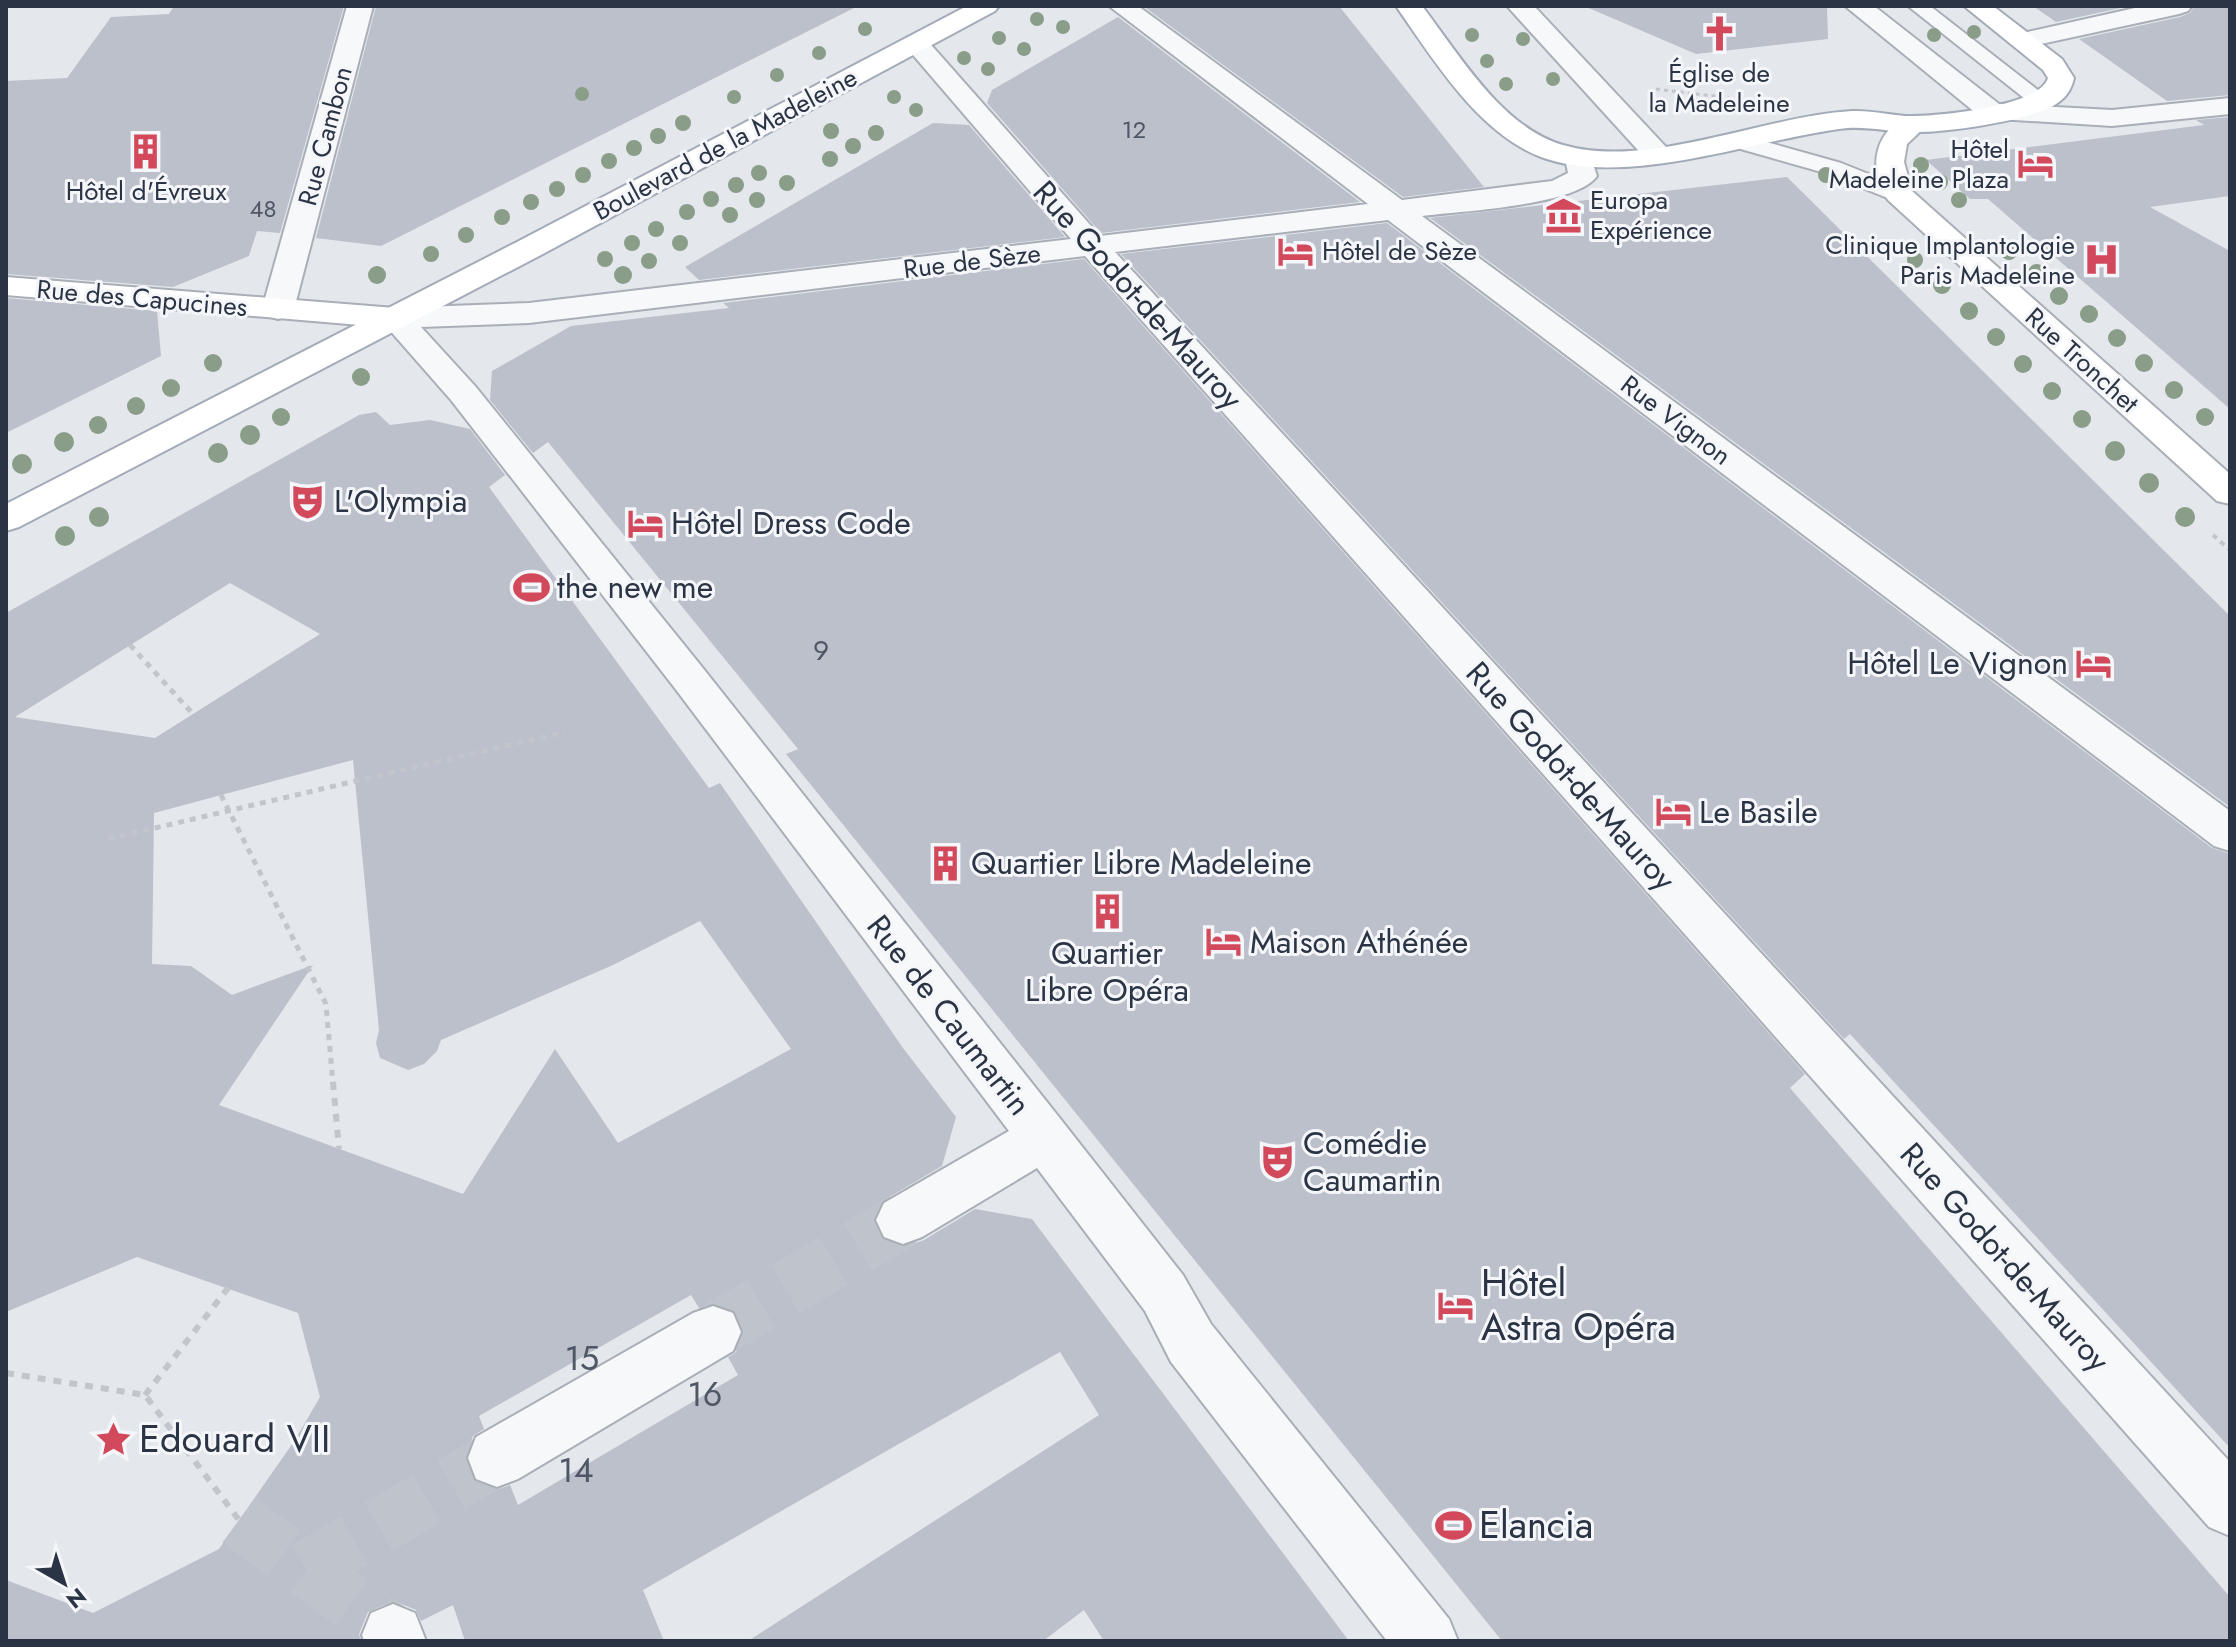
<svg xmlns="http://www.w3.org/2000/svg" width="2236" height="1647" viewBox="0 0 2236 1647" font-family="Jost,sans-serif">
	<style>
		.building { fill: #bbc0ca; fill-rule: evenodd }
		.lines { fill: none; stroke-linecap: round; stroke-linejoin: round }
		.street-tunnel { stroke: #bfc3cb; stroke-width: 56; stroke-dasharray: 56 28; stroke-linecap: butt }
		.lane-casing { stroke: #a9aeb7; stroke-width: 4 }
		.street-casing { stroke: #a9aeb7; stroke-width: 4 }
		.secondary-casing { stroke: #a9aeb7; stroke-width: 4 }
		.primary-casing { stroke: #a3abb8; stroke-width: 4 }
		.path-far3 { stroke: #c2c5cb; stroke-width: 3; stroke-dasharray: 4 4; stroke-linecap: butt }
		.path-far2 { stroke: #c2c5cb; stroke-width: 4; stroke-dasharray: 5 5; stroke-linecap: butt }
		.path-far1 { stroke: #c2c5cb; stroke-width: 5; stroke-dasharray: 6 6; stroke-linecap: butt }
		.path { stroke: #c2c5cb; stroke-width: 6; stroke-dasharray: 8 8; stroke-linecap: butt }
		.lane { fill: #f7f8fa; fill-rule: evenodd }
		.street { fill: #f7f8fa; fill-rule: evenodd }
		.secondary { fill: #fff; fill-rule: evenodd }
		.primary { fill: #fff; fill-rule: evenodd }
		.tree { fill: #899d89 }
		.labels { text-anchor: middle; stroke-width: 6; stroke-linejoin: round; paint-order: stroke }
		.far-number-label { font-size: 24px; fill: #4f5766 }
		.far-poi-label { font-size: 26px; fill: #2b3445; stroke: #f4f6f9 }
		.far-street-label { font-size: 26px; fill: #2b3445; stroke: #f4f6f9 }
		.number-label { font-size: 28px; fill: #4f5766 }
		.street-label { font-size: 32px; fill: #2b3445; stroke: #f4f6f9 }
		.poi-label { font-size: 32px; fill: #2b3445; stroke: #f4f6f9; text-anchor: start }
		.near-number-label { font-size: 34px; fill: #4f5766 }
		.near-poi-label { font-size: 38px; fill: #2b3445; stroke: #f4f6f9; text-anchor: start }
	</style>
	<rect width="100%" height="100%" fill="#e4e7ec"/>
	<path class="building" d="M174 6H344L280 233 257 231 249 256 173 287 6 274V81L67 78 111 17 169 14Z
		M376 6H858L381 246 316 238Z
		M1143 6H1339L1484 187 1403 197Z
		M1584 6H1827L1828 39 1696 54Z
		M2033 6H2130L2056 22Z
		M2195 6H2230V95L2167 101 2079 39 2180 17 2190 13Z
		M1118 17 1360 202 1101 233 987 103 992 90Z
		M2230 117V196L2150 207 2230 251V409L1988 199H1970L1926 160 2204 125 2196 120Z
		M933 123 969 125 1065 237 699 280 685 267Z
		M1787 177 2230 616V807L1430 218Z
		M1387 223 2212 848 2230 854V1448L1850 1034 1844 1039 1121 254Z
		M1084 259 1805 1074 1790 1088 2230 1597V1641H1502L786 754 798 749 548 442 533 453 490 400 492 371 571 326 729 308 723 303Z
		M6 298 157 311 161 356 6 433Z
		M376 412 390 425 430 420 470 429 505 475 489 487 709 788 720 783 903 1048 956 1117 942 1166 881 1202 873 1219 881 1238 904 1247 924 1240 975 1209 1032 1219 1349 1641H1104L1084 1610 1043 1641H748L1099 1415 1060 1352 643 1590 664 1641H465L453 1605 421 1621 416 1610 394 1601 368 1612 359 1634 361 1641H6V1580L93 1613 219 1549 295 1440 320 1397 298 1313 137 1257 6 1312V613L359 415ZM230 583 320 634 155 738 15 717ZM353 760 379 1030 376 1043 380 1058 408 1070 424 1064 437 1051 441 1040 613 965 700 921 791 1049 618 1143 555 1049 463 1194 219 1105 313 965 232 995 191 966 152 964 154 813ZM691 1295 699 1308 714 1303 736 1312 744 1333 736 1352 728 1357 738 1375 518 1505 510 1485 496 1490 473 1480 465 1457 473 1436 484 1429 479 1416Z"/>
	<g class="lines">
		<path class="street-tunnel" d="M713 1332 903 1220
			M239 1520 389 1630
			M306 1569 497 1458"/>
		<defs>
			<path id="lane" d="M1908 6H1930L2048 98 2052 102 2048 106H2034Z
				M1738 134 1841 163 1906 189 1909 194 1906 199H1890L1825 173 1730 146 1727 141 1730 136Z"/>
			<path id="street" d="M347 6H373L294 309 289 316 278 319 267 316 262 309Z
				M1109 6H1138L1402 200 1552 181 1568 173 1565 158 1569 152 1579 149 1589 152 1597 176C1576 206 1461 211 1422 216L2230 811V851L2214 846 1388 220 1115 252 2230 1462V1536L2209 1527 1085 256 529 323 421 327 475 386 702 667 1062 1121 1183 1275 1211 1324 1449 1619 1458 1641H1387L1171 1362 1145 1311 1037 1168 922 1237 903 1244 884 1237 876 1220 884 1203 1009 1131 674 687 451 400 379 318 384 311 395 308 529 303 1071 239 907 48 903 43 907 38H925L1100 236 1368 204Z
				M1507 6H1534L1666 147 1670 153 1666 159 1656 162 1646 159Z
				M1845 6H1874L1999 104 2112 110 2230 98V114L2112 126 1982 118Z
				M2144 6H2192L2188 11 2179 14 2023 48 2014 45 2010 40 2014 35Z
				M713 1306 733 1313 741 1332 733 1351 518 1479 497 1487 476 1479 468 1458 476 1437 693 1313Z
				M393 1604 415 1613 426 1641H364L362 1635 371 1613Z"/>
			<path id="secondary" d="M1914 116 1924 118 1928 124 1907 144 1904 162 1912 191 2230 474V504L2217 501 1888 200C1866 169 1875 125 1914 116Z
				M6 277 395 308 406 311 411 318 406 325 395 328 6 295Z"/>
			<path id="primary" d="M967 6H999L995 11 539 256 19 527 6 531V504L517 242Z
				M1396 6H1422C1459 54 1501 127 1563 145 1648 170 1763 116 1852 111 1872 110 1892 116 1912 116 1940 116 2040 106 2048 78L2043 70 1964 6H1993L2062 59 2074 78C2071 91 2065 99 2053 106 2026 121 1943 133 1911 132 1887 132 1864 125 1839 129 1751 141 1625 188 1541 157 1478 133 1433 59 1396 6Z"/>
		</defs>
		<use href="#lane" class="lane-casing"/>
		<use href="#street" class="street-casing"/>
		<use href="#secondary" class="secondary-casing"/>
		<use href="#primary" class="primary-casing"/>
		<path class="path-far3" d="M1656 89 1729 98"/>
		<path class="path-far2" d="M2213 535 2230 550"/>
		<path class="path-far1" d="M130 645 193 714
			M221 795 326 1004 333 1084
			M108 839 565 732"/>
		<path class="path" d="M333 1082 339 1149
			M6 1373 145 1395 239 1520
			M145 1395 228 1288"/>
		<use href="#lane" class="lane"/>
		<use href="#street" class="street"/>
		<use href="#secondary" class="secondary"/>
		<use href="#primary" class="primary"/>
	</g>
	<g class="tree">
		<circle cx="1037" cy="19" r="7"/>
		<circle cx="1063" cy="27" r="7"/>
		<circle cx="865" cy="29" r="7"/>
		<circle cx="1974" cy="32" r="7"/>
		<circle cx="1472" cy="35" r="7"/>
		<circle cx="1934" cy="35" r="7"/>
		<circle cx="999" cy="38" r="7"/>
		<circle cx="1523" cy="39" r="7"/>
		<circle cx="1024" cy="49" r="7"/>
		<circle cx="819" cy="53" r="7"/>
		<circle cx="964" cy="58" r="7"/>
		<circle cx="1487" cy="61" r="7"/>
		<circle cx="988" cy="69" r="7"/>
		<circle cx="777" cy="75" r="7"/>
		<circle cx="1553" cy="79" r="7"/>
		<circle cx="1506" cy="84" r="7"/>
		<circle cx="582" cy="94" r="7"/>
		<circle cx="734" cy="97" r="7"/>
		<circle cx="894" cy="97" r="7"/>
		<circle cx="916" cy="110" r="7"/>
		<circle cx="683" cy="123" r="8"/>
		<circle cx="831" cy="131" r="8"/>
		<circle cx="876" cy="133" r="8"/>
		<circle cx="658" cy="136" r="8"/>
		<circle cx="853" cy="146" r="8"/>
		<circle cx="634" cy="148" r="8"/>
		<circle cx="830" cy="159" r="8"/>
		<circle cx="609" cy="161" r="8"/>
		<circle cx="1921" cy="165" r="8"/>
		<circle cx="759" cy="173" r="8"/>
		<circle cx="583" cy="175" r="8"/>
		<circle cx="1826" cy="175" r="8"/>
		<circle cx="1940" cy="182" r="8"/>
		<circle cx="787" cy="183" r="8"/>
		<circle cx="736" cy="185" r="8"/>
		<circle cx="557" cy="189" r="8"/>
		<circle cx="711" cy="199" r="8"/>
		<circle cx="757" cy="200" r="8"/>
		<circle cx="1959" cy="200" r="8"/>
		<circle cx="531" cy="202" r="8"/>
		<circle cx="687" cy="212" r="8"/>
		<circle cx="730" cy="215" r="8"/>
		<circle cx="502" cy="217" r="8"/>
		<circle cx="656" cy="229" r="8"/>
		<circle cx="466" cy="235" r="8"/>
		<circle cx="632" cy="243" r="8"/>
		<circle cx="680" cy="243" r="8"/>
		<circle cx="2009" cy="252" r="8"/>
		<circle cx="431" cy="254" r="8"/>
		<circle cx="605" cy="259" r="8"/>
		<circle cx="1915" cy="260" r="8"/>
		<circle cx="649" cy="261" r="8"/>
		<circle cx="2037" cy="273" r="9"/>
		<circle cx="377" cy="275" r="9"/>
		<circle cx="623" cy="275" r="9"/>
		<circle cx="1942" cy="285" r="9"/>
		<circle cx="2059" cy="296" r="9"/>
		<circle cx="1969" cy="311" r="9"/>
		<circle cx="2089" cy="314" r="9"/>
		<circle cx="1996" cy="337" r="9"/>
		<circle cx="2117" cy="338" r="9"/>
		<circle cx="213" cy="363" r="9"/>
		<circle cx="2144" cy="363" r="9"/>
		<circle cx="2023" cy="364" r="9"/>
		<circle cx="361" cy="377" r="9"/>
		<circle cx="171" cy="388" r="9"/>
		<circle cx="2174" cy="390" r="9"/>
		<circle cx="2052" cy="391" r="9"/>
		<circle cx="136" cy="406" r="9"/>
		<circle cx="281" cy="417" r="9"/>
		<circle cx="2205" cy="417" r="9"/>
		<circle cx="2082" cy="419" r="9"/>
		<circle cx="98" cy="425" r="9"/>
		<circle cx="250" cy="435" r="10"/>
		<circle cx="64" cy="442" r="10"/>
		<circle cx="2115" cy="451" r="10"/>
		<circle cx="218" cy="453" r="10"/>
		<circle cx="22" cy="464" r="10"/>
		<circle cx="2149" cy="483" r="10"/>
		<circle cx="99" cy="517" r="10"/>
		<circle cx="2185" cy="517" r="10"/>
		<circle cx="65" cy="536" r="10"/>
	</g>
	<defs>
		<symbol id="church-bare" viewBox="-9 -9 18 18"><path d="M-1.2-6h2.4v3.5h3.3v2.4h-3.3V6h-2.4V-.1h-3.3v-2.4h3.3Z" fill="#d1495b" stroke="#f4f6f9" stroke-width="2.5" paint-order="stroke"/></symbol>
		<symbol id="building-bare" viewBox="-9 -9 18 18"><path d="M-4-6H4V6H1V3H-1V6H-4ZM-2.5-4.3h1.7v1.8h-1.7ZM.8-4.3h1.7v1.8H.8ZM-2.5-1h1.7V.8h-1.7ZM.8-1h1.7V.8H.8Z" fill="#d1495b" stroke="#f4f6f9" stroke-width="2.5" paint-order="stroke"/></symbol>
		<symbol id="hotel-bare" viewBox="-9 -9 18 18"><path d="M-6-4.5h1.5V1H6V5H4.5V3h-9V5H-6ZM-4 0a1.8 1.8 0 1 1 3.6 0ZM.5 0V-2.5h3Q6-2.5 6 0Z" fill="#d1495b" stroke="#f4f6f9" stroke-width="2.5" paint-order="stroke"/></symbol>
		<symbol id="museum-bare" viewBox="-9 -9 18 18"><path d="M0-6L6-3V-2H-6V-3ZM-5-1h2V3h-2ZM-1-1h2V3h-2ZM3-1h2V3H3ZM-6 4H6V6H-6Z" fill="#d1495b" stroke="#f4f6f9" stroke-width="2.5" paint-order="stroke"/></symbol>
		<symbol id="hospital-bare" viewBox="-9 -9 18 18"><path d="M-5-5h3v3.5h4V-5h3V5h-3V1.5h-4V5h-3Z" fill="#d1495b" stroke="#f4f6f9" stroke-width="2.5" paint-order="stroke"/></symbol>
		<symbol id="theatre-bare" viewBox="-9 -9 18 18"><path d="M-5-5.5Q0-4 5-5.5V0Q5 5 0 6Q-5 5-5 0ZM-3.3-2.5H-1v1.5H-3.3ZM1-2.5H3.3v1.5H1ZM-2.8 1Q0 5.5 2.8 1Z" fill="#d1495b" stroke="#f4f6f9" stroke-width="2.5" paint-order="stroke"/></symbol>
		<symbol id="stadium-bare" viewBox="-9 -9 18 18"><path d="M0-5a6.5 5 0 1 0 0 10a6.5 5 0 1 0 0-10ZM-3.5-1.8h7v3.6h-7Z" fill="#d1495b" stroke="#f4f6f9" stroke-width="2.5" paint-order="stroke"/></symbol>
		<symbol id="sight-bare" viewBox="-9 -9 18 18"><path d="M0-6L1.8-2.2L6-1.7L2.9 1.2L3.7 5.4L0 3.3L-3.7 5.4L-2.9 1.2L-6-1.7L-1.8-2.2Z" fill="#d1495b" stroke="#f4f6f9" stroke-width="2.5" paint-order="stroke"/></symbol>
	</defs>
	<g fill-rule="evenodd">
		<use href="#church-bare" x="1694" y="8" width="51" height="51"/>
		<use href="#building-bare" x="120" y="126" width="51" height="51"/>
		<use href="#hotel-bare" x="2010" y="138" width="51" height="51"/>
		<use href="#museum-bare" x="1538" y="190" width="51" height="51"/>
		<use href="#hotel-bare" x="1270" y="226" width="51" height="51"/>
		<use href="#hospital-bare" x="2076" y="234" width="51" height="51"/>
		<use href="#theatre-bare" x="282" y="476" width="51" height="51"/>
		<use href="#hotel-bare" x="620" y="498" width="51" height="51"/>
		<use href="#stadium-bare" x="506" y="562" width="51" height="51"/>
		<use href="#hotel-bare" x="2068" y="638" width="51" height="51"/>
		<use href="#hotel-bare" x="1648" y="786" width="51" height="51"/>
		<use href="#building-bare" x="920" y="838" width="51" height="51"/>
		<use href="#building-bare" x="1082" y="886" width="51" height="51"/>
		<use href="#hotel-bare" x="1198" y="916" width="51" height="51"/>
		<use href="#theatre-bare" x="1252" y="1136" width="51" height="51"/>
		<use href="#hotel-bare" x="1430" y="1280" width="51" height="51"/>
		<use href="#sight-bare" x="88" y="1414" width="51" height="51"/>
		<use href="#stadium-bare" x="1428" y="1500" width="51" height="51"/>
	</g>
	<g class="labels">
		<g class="far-number-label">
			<text x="1134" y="138">12</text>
			<text x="263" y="217">48</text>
		</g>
		<g class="far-poi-label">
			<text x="1719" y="82">Église de<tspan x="1719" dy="30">la Madeleine</tspan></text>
			<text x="2009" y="158" text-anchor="end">Hôtel<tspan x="2009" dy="30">Madeleine Plaza</tspan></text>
			<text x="146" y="200">Hôtel d'Évreux</text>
			<text x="1590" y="209" text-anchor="start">Europa<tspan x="1590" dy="30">Expérience</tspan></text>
			<text x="2075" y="254" text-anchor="end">Clinique Implantologie<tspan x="2075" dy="30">Paris Madeleine</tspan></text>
			<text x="1322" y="260" text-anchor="start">Hôtel de Sèze</text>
		</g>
		<g class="far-street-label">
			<text transform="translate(325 136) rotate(-75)" y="9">Rue Cambon</text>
			<text transform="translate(725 144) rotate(-28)" y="9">Boulevard de la Madeleine</text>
			<text transform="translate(972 261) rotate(-7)" y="9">Rue de Sèze</text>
			<text transform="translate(142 298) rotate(5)" y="9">Rue des Capucines</text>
			<text transform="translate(2082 360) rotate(42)" y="9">Rue Tronchet</text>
			<text transform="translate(1676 420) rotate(37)" y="9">Rue Vignon</text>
		</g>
		<g class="number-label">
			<text x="821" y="660">9</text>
		</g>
		<g class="street-label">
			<text transform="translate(1138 295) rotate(48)" y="11">Rue Godot-de-Mauroy</text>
			<text transform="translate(1571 776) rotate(48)" y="11">Rue Godot-de-Mauroy</text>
			<text transform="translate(949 1015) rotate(52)" y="11">Rue de Caumartin</text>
			<text transform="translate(2005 1257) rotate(48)" y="11">Rue Godot-de-Mauroy</text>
		</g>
		<g class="poi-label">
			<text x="334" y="512">L'Olympia</text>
			<text x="671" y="534">Hôtel Dress Code</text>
			<text x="557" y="598">the new me</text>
			<text x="2068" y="674" text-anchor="end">Hôtel Le Vignon</text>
			<text x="1699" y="823">Le Basile</text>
			<text x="971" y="874">Quartier Libre Madeleine</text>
			<text x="1250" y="953">Maison Athénée</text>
			<text x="1107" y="964" text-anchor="middle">Quartier<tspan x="1107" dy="37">Libre Opéra</tspan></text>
			<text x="1303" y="1154">Comédie<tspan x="1303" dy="37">Caumartin</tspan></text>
		</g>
		<g class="near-number-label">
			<text x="582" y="1370">15</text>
			<text x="705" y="1406">16</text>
			<text x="576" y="1482">14</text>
		</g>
		<g class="near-poi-label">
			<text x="1481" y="1296">Hôtel<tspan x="1481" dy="44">Astra Opéra</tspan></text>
			<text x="139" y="1452">Edouard VII</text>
			<text x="1479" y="1538">Elancia</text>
		</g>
	</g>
	<rect width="2236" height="1647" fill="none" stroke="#2b3445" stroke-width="16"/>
	<g transform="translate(64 1583) rotate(141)" stroke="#f4f6f9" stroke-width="6" paint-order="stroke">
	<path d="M0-6L14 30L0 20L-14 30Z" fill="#2b3445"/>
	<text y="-12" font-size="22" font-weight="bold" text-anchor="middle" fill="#2b3445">N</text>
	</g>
</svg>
